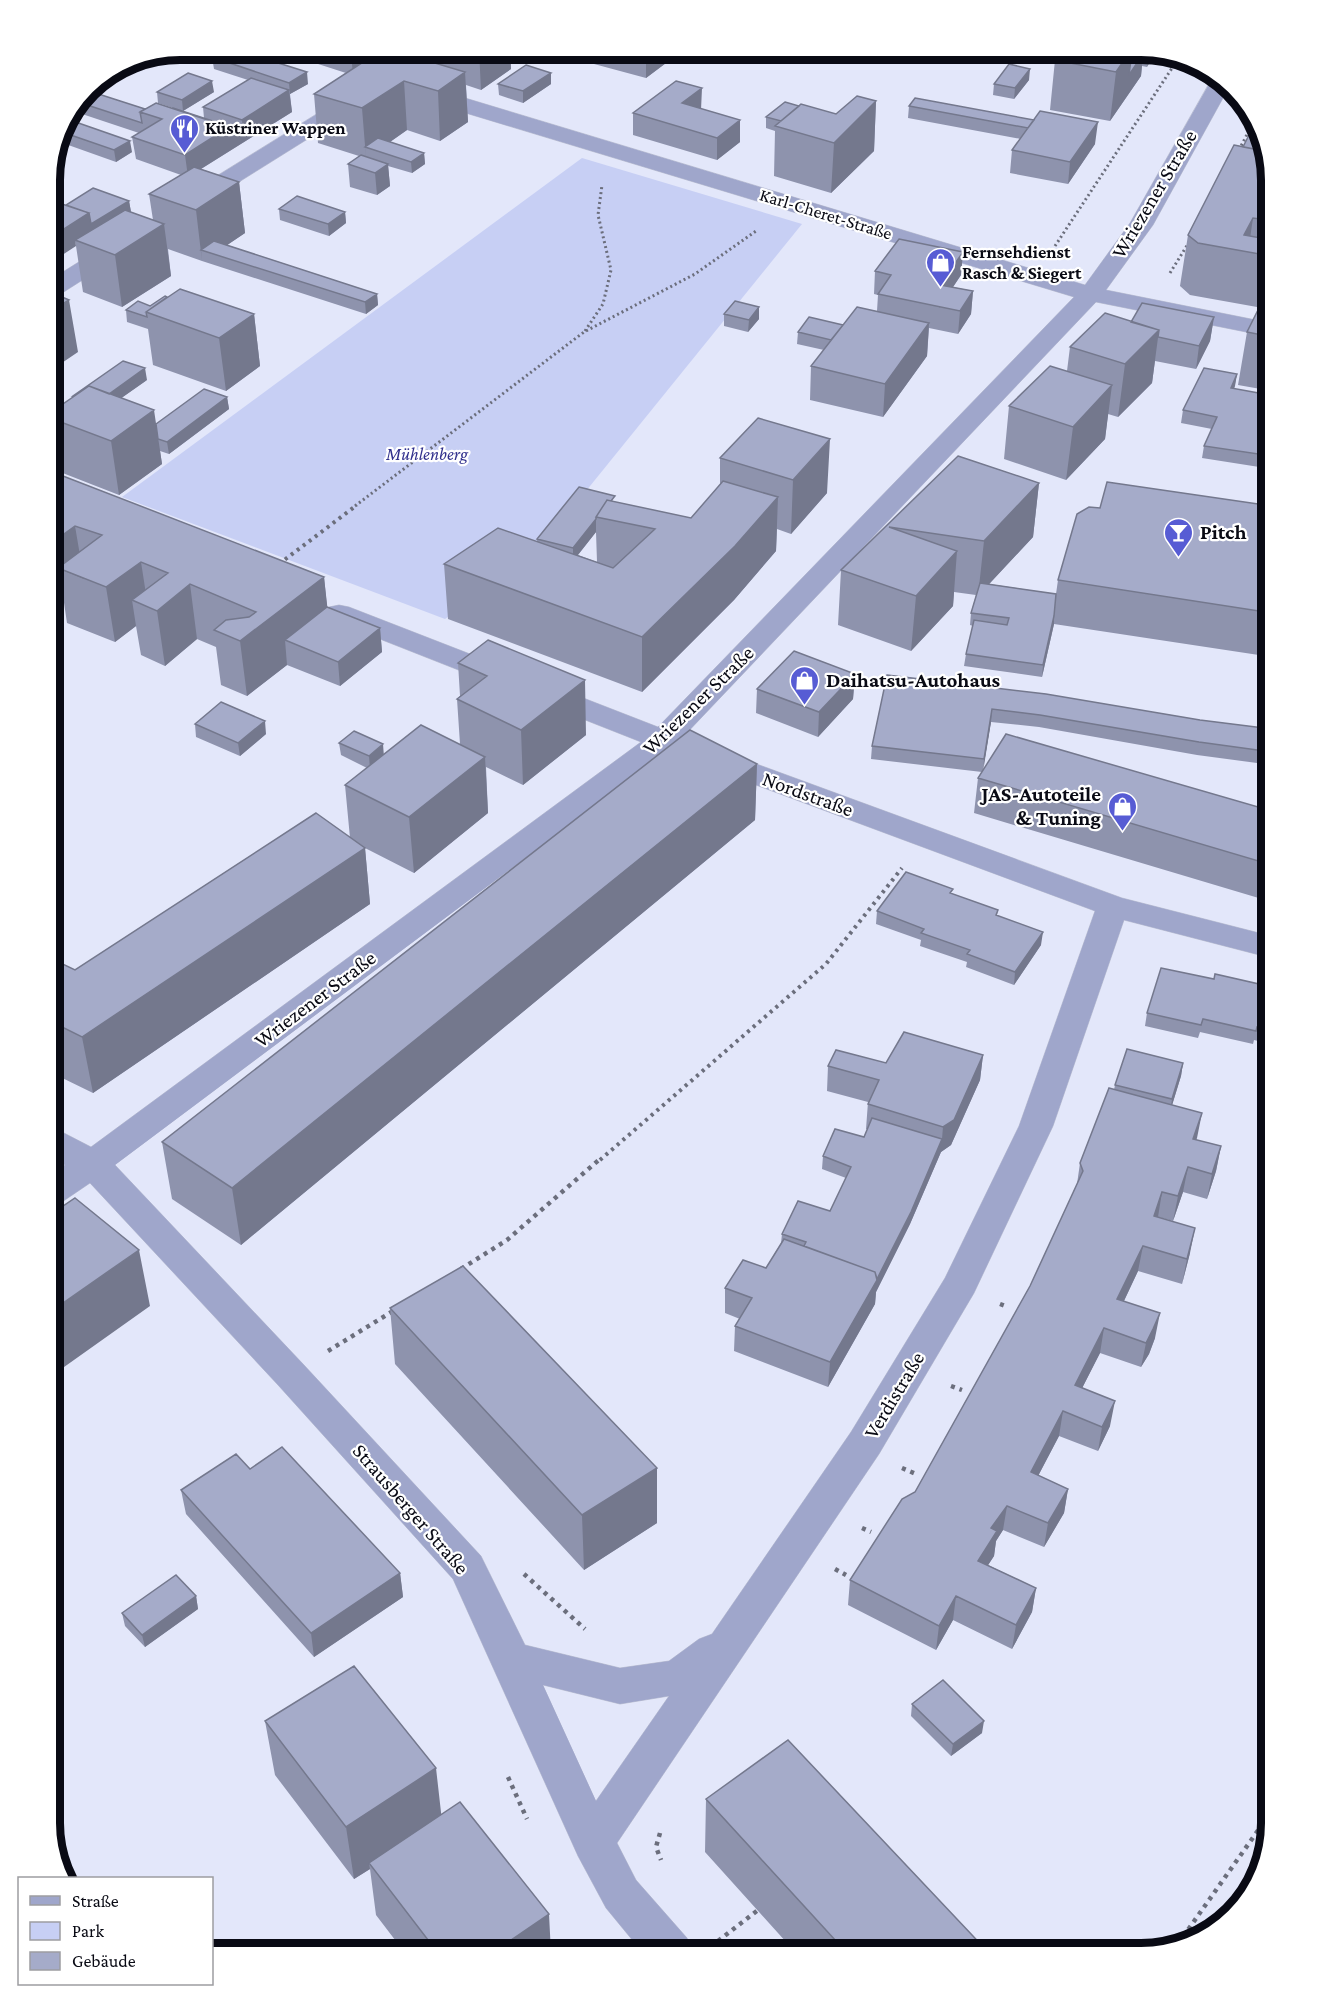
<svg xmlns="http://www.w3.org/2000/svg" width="1321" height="2003" viewBox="0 0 1321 2003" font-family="'Crimson Pro',serif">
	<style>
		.green { fill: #c7cff4 }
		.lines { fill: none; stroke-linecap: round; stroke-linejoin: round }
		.street-casing { stroke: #c0c4d5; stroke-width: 1 }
		.path-far2 { stroke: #6b6e7c; stroke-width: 3; stroke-dasharray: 2 3; stroke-linecap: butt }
		.path-far1 { stroke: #6b6e7c; stroke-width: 4; stroke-dasharray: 3 4.5; stroke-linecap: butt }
		.path { stroke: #6b6e7c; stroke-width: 4.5; stroke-dasharray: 4 5; stroke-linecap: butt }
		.street { fill: #9fa6cb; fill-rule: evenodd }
		.wall { fill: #8e93ad; fill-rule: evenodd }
		.shaded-wall { fill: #74788d }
		.building { fill: #a5abc9; stroke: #74788d; stroke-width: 1.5 }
		.labels { text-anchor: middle; stroke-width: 4.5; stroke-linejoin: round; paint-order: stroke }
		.far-poi-label { font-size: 18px; font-weight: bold; fill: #090a14; stroke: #fff; text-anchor: start }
		.far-street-label { font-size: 18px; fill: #090a14; stroke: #fff }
		.far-park-label { font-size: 18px; font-style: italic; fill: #302f8c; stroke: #fff }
		.street-label { font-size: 21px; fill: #090a14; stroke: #fff }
		.poi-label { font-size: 21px; font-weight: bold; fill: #090a14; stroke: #fff; text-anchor: start }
		.rim { fill: none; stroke: #090a14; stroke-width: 8 }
	</style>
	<rect width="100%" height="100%" fill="#e3e7fa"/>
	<path class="green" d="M582 158 802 224 531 559 445 619 122 497Z"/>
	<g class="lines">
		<defs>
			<path id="street" d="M420 50H445L442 55 199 207 191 209 183 207 179 202 183 197Z
				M1213 77H1216L1228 89 1153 225 1106 290 1271 323V337L1096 302 683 737 1122 898 1271 936V958L1124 920 1053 1126 974 1293 879 1454 617 1843 636 1880 687 1938 693 1953H643L606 1908 578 1856 453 1579 278 1385 90 1183 62 1202 50 1206V1175L65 1165 50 1156V1128L62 1132 91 1147 641 742 329 619 325 613 329 607 339 605 349 607 658 727 1074 297 416 98 413 93 416 88 424 86 432 88 1085 285 1130 223ZM667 752 1095 911 1019 1126 945 1278 851 1432 712 1634 699 1639 669 1661 620 1668 525 1645 481 1556 304 1365 115 1165ZM543 1685 620 1704 669 1696 596 1801Z
				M117 241 125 243 129 248 125 253 59 295 50 297V280L109 243Z"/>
		</defs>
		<use href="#street" class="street-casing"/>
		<path class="path-far2" d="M1239 150 1255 119
			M1055 246 1178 59
			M1170 273 1188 244
			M585 331 603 304 611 270 598 215 602 185
			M355 506 584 332 695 274 756 231"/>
		<path class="path-far1" d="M279 564 357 505
			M50 1095 60 1101
			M600 1160 826 964 902 868"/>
		<path class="path" d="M461 1269 507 1240 601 1158
			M1000 1304 1008 1307
			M328 1351 393 1311
			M951 1386 962 1390
			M902 1468 916 1474
			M862 1528 871 1532
			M835 1569 846 1575
			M524 1574 585 1629
			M508 1777 527 1819
			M660 1833 656 1847 661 1860
			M718 1941 758 1910
			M1178 1944 1271 1812"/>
		<use href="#street" class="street"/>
	</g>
	<path class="wall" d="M314 50H382L383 52 436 63 435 50H510L511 69 481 90 466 85 468 122 440 141 407 130 390 142 424 153 425 164 412 173 388 166 390 186 377 195 350 187 348 164 359 156 318 143 314 94 346 73 315 63Z
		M594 50H674V57L646 78 594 64Z
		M1149 50 1147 67 1142 66 1141 76 1110 121 1050 110 1055 60Z
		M212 57 308 84 290 94 292 112 201 169 239 182 245 233 227 245 377 294 378 305 366 314 202 261 168 249 171 276 122 307 83 292 76 246 66 205 129 201 131 212 153 220 149 194 181 175 136 159 132 137 139 133 73 111 86 90 145 109 173 108 158 103 157 92H214L183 111 204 118 203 107 248 80 214 69Z
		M551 73V84L523 103 499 95 498 84Z
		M1029 80 1014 99 993 95 994 84Z
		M915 98 1095 144 1068 184 1010 173 1012 150 1021 139 908 118 909 106Z
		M876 101 874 151 831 193 774 176 775 131 766 128V117L799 106 836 114Z
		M701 109 740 142 717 160 633 135V113Z
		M60 130 132 152 116 162 57 141Z
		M1243 147 1272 180V293L1266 298 1272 299V391L1238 385 1247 332 1261 303 1257 307 1190 295 1180 286 1188 235Z
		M279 209 345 212 346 223 329 236 280 220Z
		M963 252 961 275 953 287 973 291 971 314 958 334 929 328 927 356 883 417 810 400 811 366 824 350 797 344 798 332 843 325 877 311 878 295 874 294 875 271Z
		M150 306 254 314 260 366 226 391 153 365 148 329 127 322 126 310Z
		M724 314 759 319 748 332 724 326Z
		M1214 317 1210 341 1196 369 1155 361 1152 383 1118 417 1108 414 1105 439 1066 480 1004 459 1009 406 1067 371 1070 347 1131 322Z
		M1237 374 1234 389 1268 416 1262 431 1267 436H1272V469L1202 458 1204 446 1212 429 1181 423 1183 410Z
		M147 380 121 398 156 424 227 397 229 409 169 454 160 451 162 464 119 495 55 470 50 441V413Z
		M758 418 827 493 791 534 777 529 776 551 734 600 642 692 448 619 444 564 537 541V539L615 502 691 518 720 485V458ZM596 532 597 562 578 555Z
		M958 456 1039 483 1033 537 989 584 1056 594 1058 580 1100 508 1272 506V657L1054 624 1042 677 964 666 966 654 973 626 970 625 971 613 976 595 954 592 953 606 911 651 838 625 841 570Z
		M50 471 324 577 327 607 380 628 382 652 340 686 287 665 247 696 221 685 216 647 197 639 165 666 141 655 136 626 115 642 67 623 63 596 50 606Z
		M488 640 586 735 523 785 486 767 488 813 414 873 365 848 370 904 93 1093 50 1072V958L75 970 350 838 345 785 367 768 341 755 339 743 384 754 460 744 457 699 460 696 458 663Z
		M855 674 853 699 818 737 756 713 757 689Z
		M887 675 1200 720 1272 729V765L1197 755 1039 727 991 722 983 769 1272 811V902L974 813 978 778 982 772 871 759 872 746Z
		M195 724 266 734 240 756 196 737Z
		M757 764 755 820 241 1245 172 1199 162 1142Z
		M953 894 998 910 997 915 1041 945 1014 985 966 967 967 962 920 946 921 940 876 924 877 911Z
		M1214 979 1268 986 1271 982V1044L1254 1040 1253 1044 1200 1032 1198 1038 1145 1026 1147 1013Z
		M983 1055 980 1080 951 1145 941 1152 910 1224 876 1292 875 1304 828 1387 734 1351 735 1326 740 1319 725 1313V1288L766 1268 781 1243 782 1234 830 1211 846 1178 822 1169 823 1156 864 1137 867 1129H866L868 1102 827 1091 828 1066 886 1063Z
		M1183 1063 1181 1076 1172 1105 1196 1140 1221 1146 1216 1171 1207 1199 1183 1192 1173 1221 1158 1217 1190 1253 1182 1284 1138 1271 1124 1301 1155 1338 1149 1354 1141 1367 1100 1353 1082 1388 1110 1426 1098 1451 1059 1436 1038 1476 1068 1489 1064 1513 1044 1547 1003 1530 996 1541 994 1556 988 1565 1036 1588 1032 1612 1012 1649 953 1620 936 1650 848 1605 850 1580 915 1492 1030 1286 1077 1184 1080 1163 1114 1090 1115 1085Z
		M390 1308 657 1523 584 1570 395 1364Z
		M250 1469 400 1573 403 1597 314 1657 186 1514 181 1490Z
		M196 1596 198 1609 145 1647 125 1626 122 1613Z
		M912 1704 982 1733 951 1756 911 1716Z
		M265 1721 441 1814 551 1953H405L376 1915 370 1869 354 1879 275 1775Z
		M706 1799 989 1953H796L705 1852Z"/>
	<path class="shaded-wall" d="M356 50H382L383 56 353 75 351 53Z
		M479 50H510L511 69 481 90Z
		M655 50H674V57L646 78V57Z
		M1131 50 1143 54 1141 76 1110 121 1116 72Z
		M1151 50 1156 52 1147 67 1148 55Z
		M1030 69 1029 80 1014 99 1015 88Z
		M307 72 308 84 290 94 289 83Z
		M465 72 468 122 440 141 438 91Z
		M551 73V84L523 103V91Z
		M212 81 214 92 183 111 182 100Z
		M404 81 407 130 377 151 365 147 366 158 362 108Z
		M702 88 701 110 682 103Z
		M289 90 292 112 188 177 185 155 229 127 243 131 242 120Z
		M876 101 874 151 831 193 834 143Z
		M740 120V142L717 160V138Z
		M1098 122 1095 144 1068 184 1070 162Z
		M130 141 132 152 116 162 114 150Z
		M424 153 425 164 412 173 411 162Z
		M388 164 390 186 377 195 375 173Z
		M239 182 245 233 214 254 201 250 202 261 196 210Z
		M1272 192V223L1254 253 1260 219Z
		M129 201 131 212 75 240 76 246 50 263V238L89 213Z
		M345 212 346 223 329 236 328 224Z
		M1253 218 1248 252 1244 235Z
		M164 224 171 276 122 307 115 255Z
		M1272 249V293L1257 307 1265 255Z
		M963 252 961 275 939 308 940 285Z
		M973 291 971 314 958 334 960 311Z
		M377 294 378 305 366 314 365 302Z
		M69 300 78 352 50 371V312Z
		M759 307V319L748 332 749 320Z
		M254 314 260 366 226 391 219 338Z
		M1214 317 1210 341 1196 369 1199 346Z
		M929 323 927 356 883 417 885 384Z
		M1159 330 1152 383 1118 417 1125 364Z
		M145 368 147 380 96 416 94 404Z
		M1237 374 1235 386 1229 400 1231 388Z
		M1112 385 1105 439 1066 480 1073 427Z
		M227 397 229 409 169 454 167 442Z
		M1270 404 1268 416 1257 441 1259 429Z
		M154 410 162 464 119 495 111 441Z
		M830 439 827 493 791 534 793 480Z
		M1039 483 1033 537 978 596 984 541Z
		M778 497 776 551 734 600 642 692V637Z
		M596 519V532L573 561V548Z
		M75 526 84 579 58 568 63 596 50 606V544Z
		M957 551 953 606 911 651 916 596Z
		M141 562 148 607 132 600 136 626 115 642 106 587Z
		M324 577 330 631 285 640 287 665 247 696 240 641Z
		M190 584 197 639 165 666 157 611Z
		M1054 616V624L1042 677 1043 665Z
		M380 628 382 652 340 686 338 662Z
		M855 674 853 699 818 737 819 712Z
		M585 680 586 735 523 785 521 730Z
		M992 709 991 722 983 772 984 759Z
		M265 721 266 734 240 756 238 743Z
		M383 744 384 757 370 769 369 756Z
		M485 757 488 813 414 873 409 817Z
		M757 764 755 820 241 1245 232 1188Z
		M365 848 370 904 93 1093 82 1037Z
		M1043 932 1041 945 1014 985 1015 972Z
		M983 1055 980 1080 951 1145 941 1152 910 1224 876 1292 875 1304 828 1387 830 1362 942 1139 943 1127Z
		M1183 1063 1181 1076 1170 1112 1172 1099Z
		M1202 1113 1197 1138 1188 1164 1193 1139Z
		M1221 1146 1216 1171 1207 1199 1212 1174Z
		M1188 1167 1183 1192 1173 1221 1178 1196Z
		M1162 1192 1158 1217 1154 1216Z
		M1195 1228 1190 1253 1182 1284 1187 1259Z
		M1143 1246 1138 1271 1113 1324 1117 1299Z
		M139 1250 150 1306 50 1377V1312Z
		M1160 1313 1155 1338 1149 1354 1141 1367 1146 1343Z
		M1104 1328 1100 1353 1071 1410 1075 1385Z
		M1115 1401 1110 1426 1098 1451 1102 1427Z
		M1063 1411 1059 1436 1027 1497 1031 1472Z
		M657 1468V1523L584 1570 582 1515Z
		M1068 1489 1064 1513 1044 1547 1048 1523Z
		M1007 1506 1003 1530 996 1541 994 1556 975 1585 978 1561 991 1528Z
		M400 1573 403 1597 314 1657 311 1633Z
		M1036 1588 1032 1612 1012 1649 1016 1625Z
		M196 1596 198 1609 145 1647 142 1635Z
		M956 1596 953 1620 936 1650 939 1626Z
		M984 1721 982 1733 951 1756 953 1744Z
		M436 1768 442 1821 369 1863 370 1869 354 1879 346 1827Z
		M549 1914 551 1953H492Z"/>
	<path class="building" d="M226 50H237L307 72 289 83 212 57Z
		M340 50H356L351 53Z
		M621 50H655L646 57Z
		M1063 50H1131L1116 72 1055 60Z
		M1132 50H1151L1148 55 1132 52Z
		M398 52 465 72 438 91 404 81 362 108 314 94 377 53Z
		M1132 52 1143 54 1129 75Z
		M1009 64 1030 69 1015 88 994 84Z
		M526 65 551 73 523 91 498 84Z
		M188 73 212 81 182 100 157 92Z
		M251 78 289 90 242 120 203 107Z
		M676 81 702 88 682 103 740 120 717 138 633 113Z
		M86 90 145 109 140 112 142 123 78 102Z
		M857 96 876 101 834 143 775 126 801 104 836 114Z
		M915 98 1034 120 1028 128 909 106Z
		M785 102 799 106 781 121 766 117Z
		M156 103 229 127 185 155 132 137 162 119 140 112Z
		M172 108H173L243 131 231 138 229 127Z
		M1040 111 1098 122 1070 162 1012 150Z
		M67 119 130 141 114 150 59 131Z
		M1256 121 1264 151 1243 147Z
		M378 138 424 153 411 162 365 147Z
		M1234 145 1264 151 1272 180V192L1260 219 1253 218 1244 235 1272 240V249L1265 255 1198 243 1188 235Z
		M361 155 388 164 375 173 348 164Z
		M194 167 239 182 196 210 149 194Z
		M93 188 129 201 91 224 89 213 66 205Z
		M297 196 345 212 328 224 279 209Z
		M53 201 89 213 50 238V203Z
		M125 210 164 224 115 255 75 240Z
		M1271 217 1272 240 1262 238Z
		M899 239 963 252 940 285 973 291 960 311 878 294 891 275 875 271Z
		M214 241 377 294 365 302 201 250Z
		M180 289 254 314 219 338 146 312Z
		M50 292 69 300 50 312Z
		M165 296 167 297 146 312 147 317 126 310 138 301 150 306Z
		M1264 298 1272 299V337L1247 332Z
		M735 301 759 307 749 320 724 314Z
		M1142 303 1214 317 1199 346 1158 337 1159 330 1131 322Z
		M857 307 929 323 885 384 811 366Z
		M1105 313 1159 330 1125 364 1070 347Z
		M809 317 843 325 831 340 798 332Z
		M123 361 145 368 109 394 89 386 74 396H73Z
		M1050 366 1112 385 1073 427 1009 406Z
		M1204 368 1237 374 1231 388 1264 394 1270 404 1259 429 1267 436H1272V456L1204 446 1217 417 1183 410Z
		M89 386 154 410 111 441 50 418V413Z
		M204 389 227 397 167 442 158 439 156 424Z
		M758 418 830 439 793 480 720 458Z
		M958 456 1039 483 984 541 889 527 957 551 916 596 841 570Z
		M50 471 324 577 240 641 214 630 226 620 249 617 256 612 190 584 157 611 132 600 168 573 141 562 106 587 58 568 102 535 75 526 50 544Z
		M723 481 778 497 735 546 642 637 444 564 498 528 613 568 655 529 596 517 607 500 691 518Z
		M1107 482 1272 506V613L1058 580 1077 514 1089 507 1100 508Z
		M579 487 615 496 611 501 607 500 596 517V519L573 548 537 539Z
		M980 583 1056 594 1054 616 1043 665 966 654 974 620 1007 625 1009 618 971 613Z
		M327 607 380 628 338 662 285 640Z
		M488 640 585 680 521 730 457 699 487 676 458 663Z
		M794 651 855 674 819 712 757 689Z
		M887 675 1046 694 1200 720 1272 729V752L1199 742 1040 715 992 709 984 759 872 746Z
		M221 702 265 721 238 743 195 724Z
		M421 725 485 757 409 817 345 785Z
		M690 730 757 764 232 1188 162 1142Z
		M354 731 383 744 369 756 339 743Z
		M1006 734 1272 811V865L978 778Z
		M316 813 365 848 82 1037 50 1021V958L75 970Z
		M906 872 953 889 950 893 998 910 996 915 1043 932 1015 972 967 954 970 950 921 933 924 929 877 911Z
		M1161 968 1214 979 1215 974 1268 986 1269 982H1271V1031L1257 1027 1256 1031 1203 1019 1201 1025 1147 1013Z
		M904 1032 983 1055 954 1120 943 1127 868 1104 879 1080 828 1066 836 1050 886 1063Z
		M1127 1049 1183 1063 1172 1099 1115 1085Z
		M1109 1088 1202 1113 1193 1139 1221 1146 1212 1174 1188 1167 1178 1196 1162 1192 1154 1216 1195 1228 1187 1259 1143 1246 1117 1299 1160 1313 1153 1329 1146 1343 1104 1328 1075 1385 1115 1401 1102 1427 1063 1411 1031 1472 1068 1489 1048 1523 1007 1506 991 1528 997 1531 978 1561 1036 1588 1016 1625 956 1596 939 1626 850 1580 902 1499 915 1492 1030 1286 1083 1171 1080 1163Z
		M872 1118 942 1139 911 1212 877 1279 875 1272 804 1246 806 1242 782 1234 798 1201 830 1211 851 1167 823 1156 835 1129 864 1137Z
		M75 1198 139 1250 50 1312V1215Z
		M784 1239 875 1272 877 1280 830 1362 735 1326 752 1298 725 1288 743 1260 766 1268Z
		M463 1266 657 1468 582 1515 390 1308Z
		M282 1447 400 1573 311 1633 181 1490 236 1454 250 1469Z
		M176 1575 196 1596 142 1635 122 1613Z
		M354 1666 436 1768 346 1827 265 1721Z
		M943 1680 984 1721 953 1744 912 1704Z
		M788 1740 989 1953H847L706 1799Z
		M460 1802 549 1914 492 1953H438L369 1863Z"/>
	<defs>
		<symbol id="restaurant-pin" viewBox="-11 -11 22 30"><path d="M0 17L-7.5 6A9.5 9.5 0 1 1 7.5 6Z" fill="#575cd4" stroke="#fff"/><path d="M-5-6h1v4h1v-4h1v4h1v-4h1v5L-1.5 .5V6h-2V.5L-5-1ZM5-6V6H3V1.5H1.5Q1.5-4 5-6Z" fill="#fff"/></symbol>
		<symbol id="shop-pin" viewBox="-11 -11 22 30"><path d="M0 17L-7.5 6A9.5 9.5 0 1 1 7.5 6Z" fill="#575cd4" stroke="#fff"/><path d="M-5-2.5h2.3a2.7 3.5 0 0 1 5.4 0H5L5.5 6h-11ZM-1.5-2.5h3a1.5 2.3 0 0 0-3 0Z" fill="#fff"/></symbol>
		<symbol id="bar-pin" viewBox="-11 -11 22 30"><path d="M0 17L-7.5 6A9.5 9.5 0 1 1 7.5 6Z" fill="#575cd4" stroke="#fff"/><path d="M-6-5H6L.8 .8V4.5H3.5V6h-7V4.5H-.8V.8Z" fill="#fff"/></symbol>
	</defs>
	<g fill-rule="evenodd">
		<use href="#restaurant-pin" x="168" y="112" width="33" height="45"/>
		<use href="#shop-pin" x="924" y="246" width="33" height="45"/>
		<use href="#bar-pin" x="1162" y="516" width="33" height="45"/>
		<use href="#shop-pin" x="788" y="664" width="33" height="45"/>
		<use href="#shop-pin" x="1106" y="790" width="33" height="45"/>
	</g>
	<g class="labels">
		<g class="far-poi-label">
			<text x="205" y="134">Küstriner Wappen</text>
			<text x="962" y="258">Fernsehdienst<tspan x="962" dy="21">Rasch &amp; Siegert</tspan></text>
		</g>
		<g class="far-street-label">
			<text transform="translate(826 214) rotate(17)" y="6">Karl-Cheret-Straße</text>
		</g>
		<g class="far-park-label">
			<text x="427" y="460">Mühlenberg</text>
		</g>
		<g class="street-label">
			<text transform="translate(1154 194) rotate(-59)" y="7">Wriezener Straße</text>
			<text transform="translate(698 700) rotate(-44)" y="7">Wriezener Straße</text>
			<text transform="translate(808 794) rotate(20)" y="7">Nordstraße</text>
			<text transform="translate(315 999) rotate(-37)" y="7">Wriezener Straße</text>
			<text transform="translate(894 1395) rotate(-59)" y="7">Verdistraße</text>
			<text transform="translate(411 1509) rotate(49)" y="7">Strausberger Straße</text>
		</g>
		<g class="poi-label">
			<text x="1200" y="539">Pitch</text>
			<text x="826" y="687">Daihatsu-Autohaus</text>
			<text x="1101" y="801" text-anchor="end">JAS-Autoteile<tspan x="1101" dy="24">&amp; Tuning</tspan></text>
		</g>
	</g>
	<path d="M0 0H1321V2003H0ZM180 60H1141A120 120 0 0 1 1261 180V1823A120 120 0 0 1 1141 1943H180A120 120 0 0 1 60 1823V180A120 120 0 0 1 180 60Z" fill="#fff" fill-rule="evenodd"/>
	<path class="rim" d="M180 60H1141A120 120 0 0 1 1261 180V1823A120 120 0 0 1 1141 1943H180A120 120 0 0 1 60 1823V180A120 120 0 0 1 180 60Z"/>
	<rect x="18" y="1877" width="195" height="108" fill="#ffffff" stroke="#9d9da1" stroke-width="1.5"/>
	<rect x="30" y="1896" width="30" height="9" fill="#9fa6cb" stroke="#9d9da1" stroke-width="1.5"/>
	<text x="72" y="1907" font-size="18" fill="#090a14">Straße</text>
	<rect x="30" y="1922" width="30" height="18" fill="#c7cff4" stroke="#9d9da1" stroke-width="1.5"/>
	<text x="72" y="1937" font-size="18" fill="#090a14">Park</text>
	<rect x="30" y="1952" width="30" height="18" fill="#a5abc9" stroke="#9d9da1" stroke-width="1.5"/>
	<text x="72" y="1967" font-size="18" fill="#090a14">Gebäude</text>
</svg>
